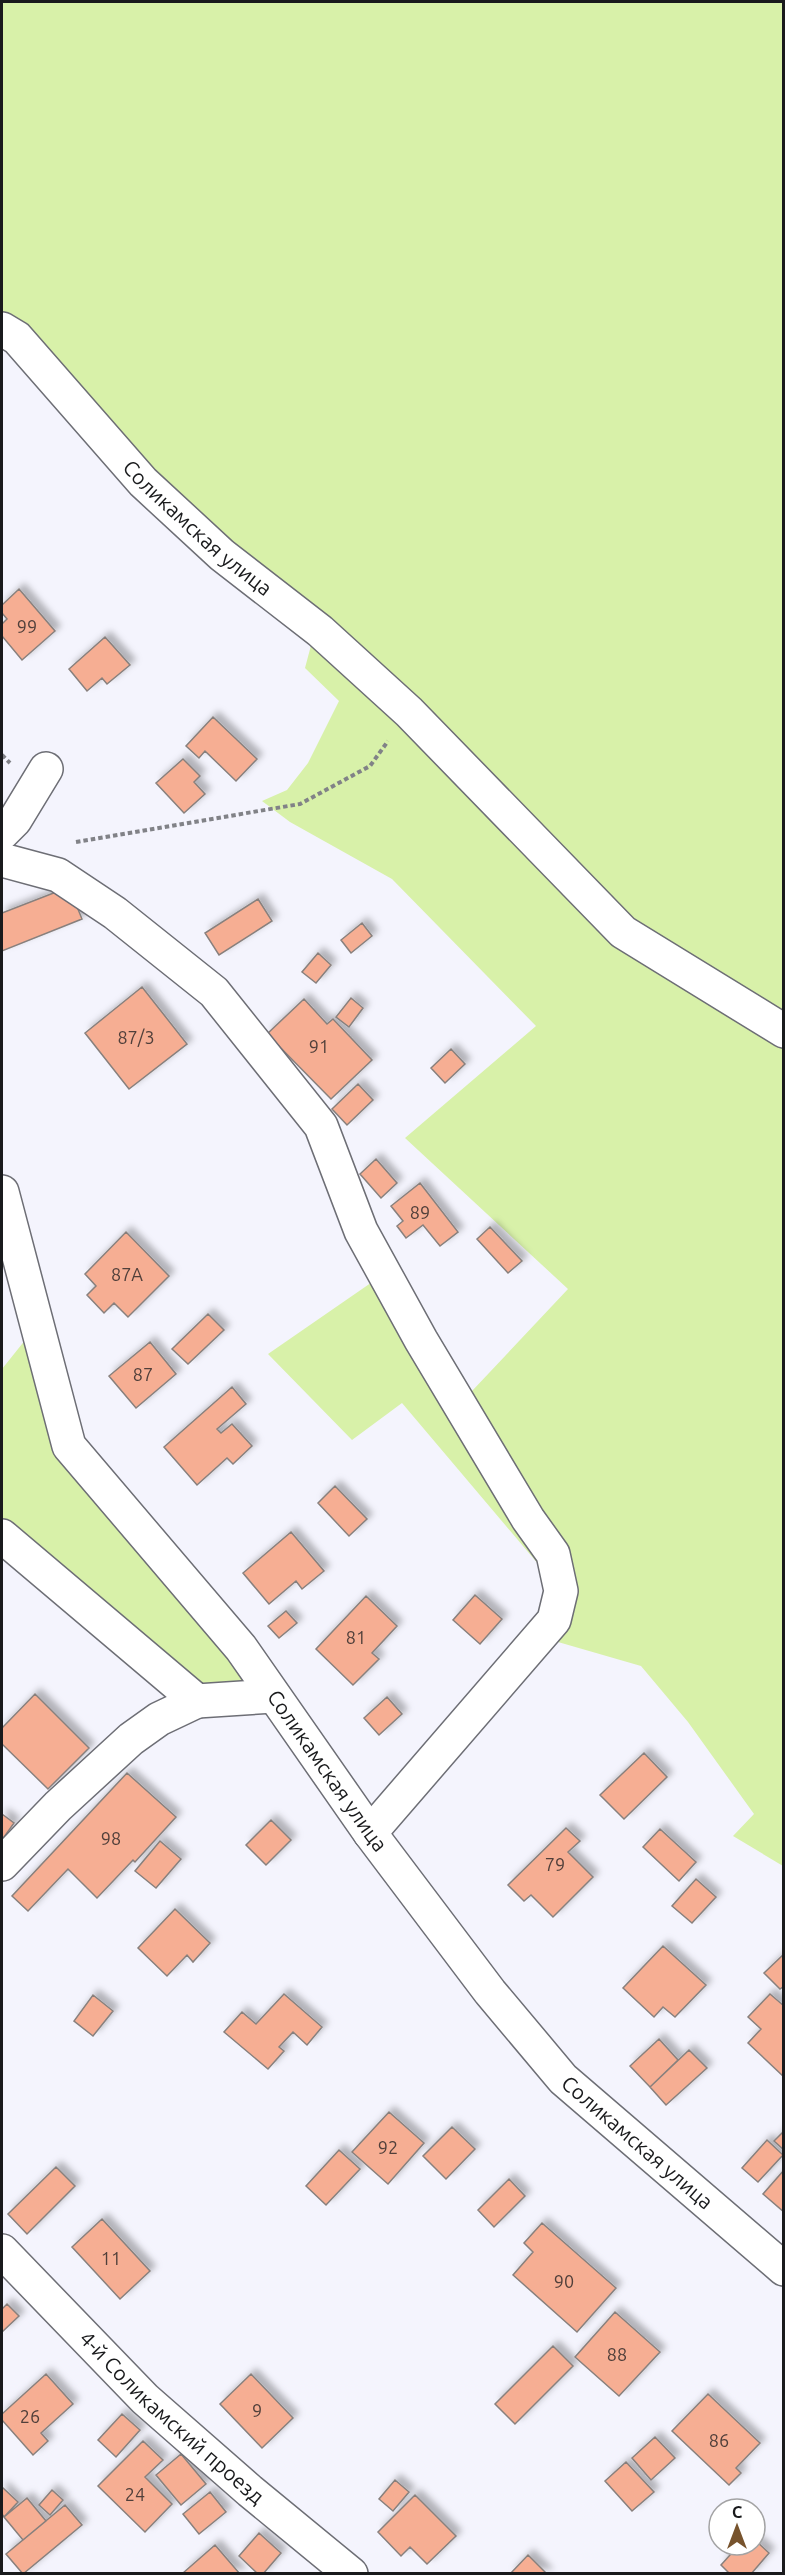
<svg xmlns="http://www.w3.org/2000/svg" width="785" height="2575" viewBox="0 0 785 2575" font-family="Ubuntu,sans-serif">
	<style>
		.green { fill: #d8f1a9 }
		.building { fill: #f6ae93; stroke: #88807d; stroke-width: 1.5; filter: url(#shadow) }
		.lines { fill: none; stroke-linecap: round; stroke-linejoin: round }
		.minor-casing { stroke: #6d6e75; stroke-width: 36 }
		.path { stroke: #818287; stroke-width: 4; stroke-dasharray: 4.5 3; stroke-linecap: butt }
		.minor { stroke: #fff; stroke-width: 33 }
		.labels { text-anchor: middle; stroke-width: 5; stroke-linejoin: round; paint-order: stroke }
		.number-label { font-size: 18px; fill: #503f3a }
		.street-label { font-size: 21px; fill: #191a1c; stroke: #fff }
	</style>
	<defs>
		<filter id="shadow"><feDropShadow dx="5.5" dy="-5.5" stdDeviation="3" flood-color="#0004"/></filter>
	</defs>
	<rect width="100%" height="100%" fill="#f4f4fd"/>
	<path class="green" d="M2 2H783V1866L733 1836 754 1814 688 1722 641 1666 558 1642 550 1594 539 1565 402 1403 352 1440 268 1354 378 1278 472 1391 568 1289 405 1138 536 1026 392 879 290 822 262 801 287 790 308 763 339 701 305 668 313 638 2 342Z
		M26 1339 60 1450 249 1676 238 1689 208 1686 172 1664 2 1517V1369Z"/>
	<path class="building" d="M19 589 55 631 22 660 2 636V624L7 619 2 613V605Z
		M105 637 130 665 107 684 102 678 87 691 69 669Z
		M213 717 257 759 236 781 205 751 199 758 186 746Z
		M183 759 200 776 194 782 205 794 184 813 156 783Z
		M69 887 82 919 2 951V913Z
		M258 899 272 921 219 955 205 933Z
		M362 923 372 936 351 953 341 940Z
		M318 953 331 965 316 983 302 972Z
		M142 987 187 1044 129 1089 85 1033Z
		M351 998 363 1008 349 1027 336 1017Z
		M304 999 327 1024 333 1019 372 1060 331 1099 267 1034Z
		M451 1049 465 1064 445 1083 431 1068Z
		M358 1084 373 1100 347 1125 332 1109Z
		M376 1159 397 1183 381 1198 360 1174Z
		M420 1183 458 1232 440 1246 423 1225 406 1238 397 1226 403 1221 391 1206Z
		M490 1227 522 1261 508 1273 477 1239Z
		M126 1232 169 1276 128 1317 114 1303 104 1313 87 1295 96 1286 85 1274Z
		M208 1314 224 1330 188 1364 172 1349Z
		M150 1342 176 1374 136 1408 109 1376Z
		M232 1387 246 1404 217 1429 221 1433 232 1424 252 1446 233 1464 227 1458 197 1485 164 1447Z
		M335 1486 367 1519 349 1536 318 1503Z
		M291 1532 324 1571 302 1589 296 1581 269 1604 243 1573Z
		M475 1595 502 1619 480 1644 453 1620Z
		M366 1596 397 1626 372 1653 379 1659 353 1685 316 1649Z
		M286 1611 297 1623 279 1638 268 1626Z
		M35 1694 89 1748 48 1789 2 1744V1728Z
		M387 1697 402 1714 379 1735 364 1718Z
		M644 1753 667 1777 624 1819 600 1795Z
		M127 1773 176 1817 135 1862 133 1860 97 1898 68 1869 28 1911 12 1896Z
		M2 1814 14 1823 2 1840Z
		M271 1820 291 1840 266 1865 246 1845Z
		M566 1828 580 1841 568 1852 593 1877 553 1917 531 1895 524 1901 508 1885Z
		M660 1829 696 1862 679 1881 643 1847Z
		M160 1841 181 1859 156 1888 135 1871Z
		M696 1879 716 1897 692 1923 672 1906Z
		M175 1909 210 1943 193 1962 187 1955 167 1976 138 1948Z
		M663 1946 706 1985 675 2017 663 2007 654 2017 623 1988Z
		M784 1954V1986L780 1989 764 1973Z
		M284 1994 322 2027 307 2045 293 2032 279 2047 284 2051 268 2069 224 2032 242 2012 256 2024Z
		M770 1994 784 2006V2077L748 2043 761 2029 748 2017Z
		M93 1995 113 2011 93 2036 74 2021Z
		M659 2039 678 2060 650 2087 630 2066Z
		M689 2050 707 2068 666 2105 650 2087Z
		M389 2112 424 2143 388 2184 352 2152Z
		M452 2127 475 2149 446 2179 423 2156Z
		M784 2131V2150L774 2141Z
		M767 2140 783 2155 758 2182 742 2168Z
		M339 2150 360 2169 326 2205 306 2186Z
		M56 2167 75 2186 27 2234 8 2214Z
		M784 2170V2212L763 2194Z
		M509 2179 525 2196 494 2227 478 2210Z
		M102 2219 150 2271 120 2299 72 2247Z
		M542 2223 616 2288 577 2332 513 2275 533 2252 524 2243Z
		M7 2304 19 2316 2 2332V2309Z
		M615 2312 660 2352 619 2396 575 2357Z
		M553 2346 573 2366 515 2424 495 2404Z
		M46 2374 73 2404 41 2433 48 2441 33 2455 2 2420V2414Z
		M251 2374 293 2418 262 2448 220 2404Z
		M708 2394 760 2443 736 2468 741 2473 729 2485 672 2431Z
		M122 2414 140 2430 116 2457 98 2440Z
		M655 2437 675 2458 651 2480 632 2458Z
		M143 2441 163 2460 145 2477 172 2504 145 2532 98 2486Z
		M181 2454 206 2484 181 2505 156 2475Z
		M626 2462 654 2492 632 2511 605 2481Z
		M395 2480 409 2492 393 2511 379 2499Z
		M2 2487 18 2502 4 2517 2 2514Z
		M52 2490 63 2500 50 2515 39 2505Z
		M210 2492 226 2512 199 2534 183 2514Z
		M415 2495 456 2536 427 2564 410 2547 401 2556 378 2532Z
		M27 2498 46 2521 23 2540 4 2517Z
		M65 2505 82 2525 23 2574 6 2554Z
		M259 2533 281 2553 263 2574H258L239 2556Z
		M755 2540 769 2553 751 2574H730L721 2565 739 2545H755Z
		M215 2545 240 2574H184L183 2573Z
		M528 2555 547 2574H510Z"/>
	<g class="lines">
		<defs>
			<g id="minor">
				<path id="s1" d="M2 329 17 338 143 482 222 555 320 631 409 712 623 932 784 1031"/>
				<path d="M2 833 15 820 46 769"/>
				<path d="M2 860 58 875 115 913 214 992 321 1126 361 1231 421 1340 528 1519 553 1554 561 1591 554 1620 370 1833"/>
				<path id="s2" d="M2 1192 69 1446 241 1648 370 1833 490 1992 563 2079 784 2269"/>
				<path d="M2 1536 197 1701 273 1696"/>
				<path d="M2 1864 58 1806 131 1739 159 1719 197 1701"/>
				<path id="s3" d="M2 2251 145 2399 250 2491 351 2574"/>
			</g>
		</defs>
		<use href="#minor" class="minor-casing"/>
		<path class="path" d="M2 755 10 763
			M76 842 300 804 370 766 388 741"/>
		<use href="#minor" class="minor"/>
	</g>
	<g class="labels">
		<g class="number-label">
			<text x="27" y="633">99</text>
			<text x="136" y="1044">87/3</text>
			<text x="319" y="1053">91</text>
			<text x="420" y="1219">89</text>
			<text x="127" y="1281">87А</text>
			<text x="143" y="1381">87</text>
			<text x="356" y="1644">81</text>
			<text x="111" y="1845">98</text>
			<text x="555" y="1871">79</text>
			<text x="388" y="2154">92</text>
			<text x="111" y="2265">11</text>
			<text x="564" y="2288">90</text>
			<text x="617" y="2361">88</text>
			<text x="257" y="2417">9</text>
			<text x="30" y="2423">26</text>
			<text x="719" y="2447">86</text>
			<text x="135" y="2501">24</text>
		</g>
		<g class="street-label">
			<text dy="7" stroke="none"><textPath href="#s1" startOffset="280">Соликамская улица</textPath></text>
			<text dy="7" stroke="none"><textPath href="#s2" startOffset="678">Соликамская улица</textPath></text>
			<text dy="7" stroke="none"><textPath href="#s2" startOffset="1164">Соликамская улица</textPath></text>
			<text dy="7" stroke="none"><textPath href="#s3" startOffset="238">4-й Соликамский проезд</textPath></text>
		</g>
	</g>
	<rect width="785" height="2575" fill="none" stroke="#191a1c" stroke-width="6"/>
	<g transform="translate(737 2527)"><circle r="28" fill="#ffffff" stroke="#a3a3a4" stroke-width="1.5"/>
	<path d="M0-4.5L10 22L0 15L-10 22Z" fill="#77532d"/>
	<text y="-9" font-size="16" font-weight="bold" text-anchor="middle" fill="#191a1c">С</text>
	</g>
</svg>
